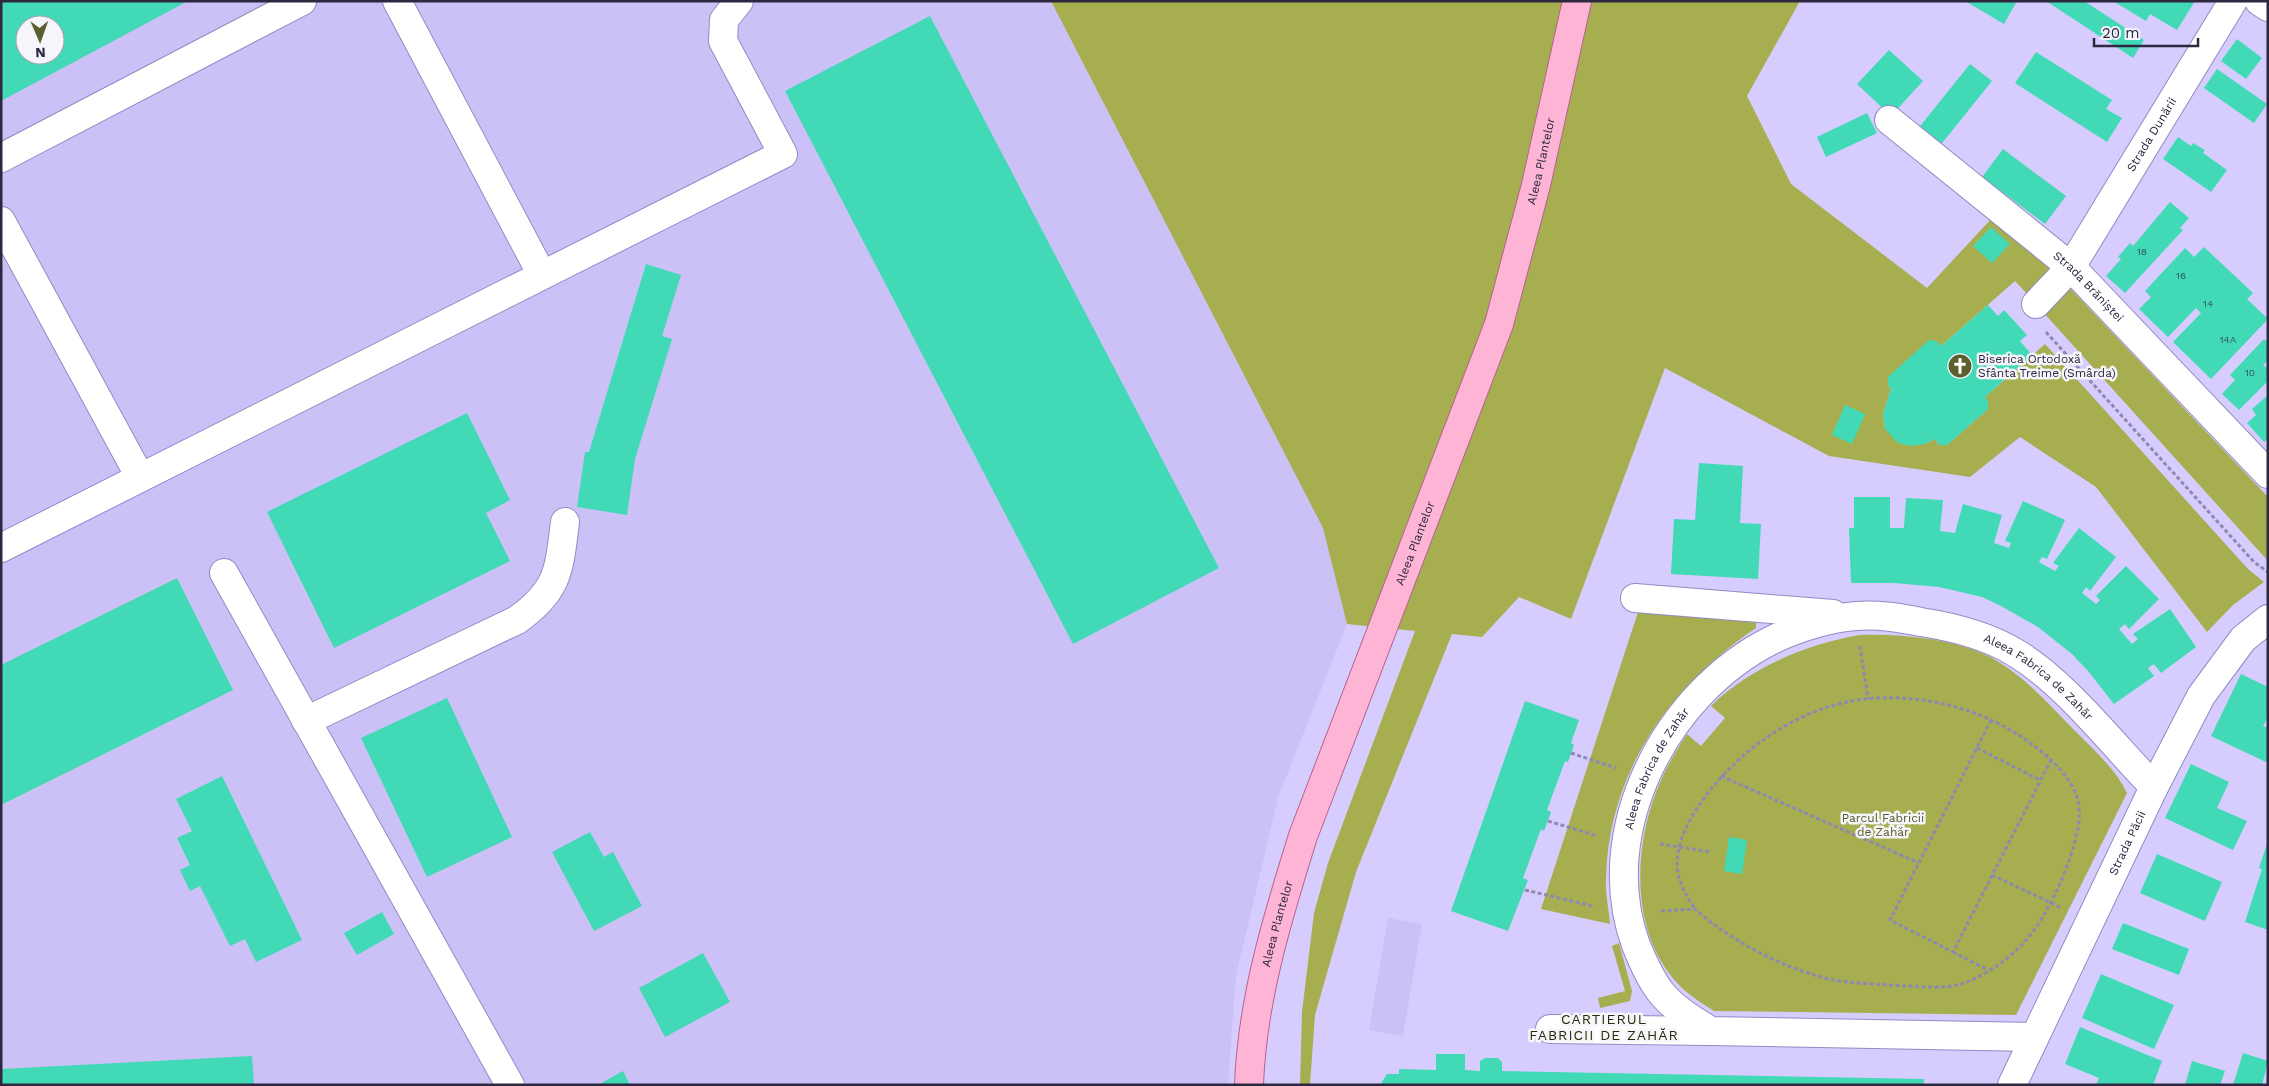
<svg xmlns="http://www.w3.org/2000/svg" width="2269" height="1086" viewBox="0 0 2269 1086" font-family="'Work Sans',sans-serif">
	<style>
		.built { fill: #ccc1f7; fill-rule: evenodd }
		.green { fill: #a6ae50 }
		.building { fill: #41d9b6; fill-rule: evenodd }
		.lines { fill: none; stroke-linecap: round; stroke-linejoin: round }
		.minor-casing { stroke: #9589c2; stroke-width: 30 }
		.major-casing { stroke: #b5638e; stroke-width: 30 }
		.path { stroke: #9088ae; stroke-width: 3; stroke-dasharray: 4 2.5; stroke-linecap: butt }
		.minor { stroke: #fff; stroke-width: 28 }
		.major { stroke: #feb5d5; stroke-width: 28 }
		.labels { text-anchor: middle; stroke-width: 5; stroke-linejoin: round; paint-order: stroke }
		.number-label { font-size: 10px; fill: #32545d }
		.street-label { font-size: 12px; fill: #2d283f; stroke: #f6f5fb }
		.poi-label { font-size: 12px; fill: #2d283f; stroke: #f6f5fb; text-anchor: start }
		.park-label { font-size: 12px; fill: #565b22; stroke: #f6f5fb }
		.neighbourhood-label { font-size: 14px; letter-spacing: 1px; fill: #292c03; stroke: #f6f5fb }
	</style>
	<rect width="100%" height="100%" fill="#d6cdfe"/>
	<path class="built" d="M1 1H1051L1323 528 1347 624 1278 798 1236 976 1228 1085H1ZM25 25H55V55H25Z
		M1388 918 1422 924 1403 1036 1369 1030Z"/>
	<path class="green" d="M1051 1H1800L1747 96 1791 184 1927 288 1993 217 2054 273 2029 296 2015 281 1941 346 1888 377V385L1891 389 1883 414 1885 429 1925 444 1935 439 1939 445H1947L1988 409V401L1985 397 2045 344 2248 569 2264 582 2233 605 2207 632 2096 487 2020 437 1970 477 1829 456 1665 368 1571 619 1519 597 1482 637 1452 634 1356 872 1315 1015 1310 1085H1300L1302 1012 1314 913 1328 863 1415 631 1347 624 1323 528Z
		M2068 286 2268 497V561L2042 311Z
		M1639 609 1756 619V628C1670 686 1608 772 1606 879 1605 894 1609 909 1610 924L1541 909Z
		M1859 635C1900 634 1952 638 1990 657 2022 674 2048 703 2073 729 2093 749 2115 768 2127 793L2016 1015 1714 1011C1703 1004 1692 997 1683 989 1632 941 1632 857 1655 795 1663 773 1674 754 1687 734L1701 746 1725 718 1711 706C1751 667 1805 645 1859 635Z
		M1619 943 1632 991 1630 1001 1600 1008 1598 998 1625 991 1612 946Z"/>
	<path class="building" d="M1 1H188L1 101ZM25 25H55V55H25Z
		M1965 1H2017L2004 24Z
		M2046 1H2084L2144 40 2133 58Z
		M2113 1H2195L2177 30 2150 14 2146 21Z
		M930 16 1219 568 1073 644 785 91Z
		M2237 39 2262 58 2246 79 2221 61Z
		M1889 50 1923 81 1891 116 1857 84Z
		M2036 52 2112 100 2106 109 2122 118 2107 142 2015 83Z
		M1970 64 1992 81 1939 147 1917 130Z
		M2217 69 2267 104 2254 123 2204 88Z
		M1867 113 1877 133 1826 157 1817 137Z
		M2178 137 2191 146 2193 143 2205 150 2203 153 2227 170 2211 192 2163 159Z
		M2003 149 2066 196 2045 224 1982 177Z
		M2170 202 2189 218 2180 228 2183 230 2125 293 2106 276 2121 259 2118 257 2130 243 2133 246Z
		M1991 227 2010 244 1992 263 1973 246Z
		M2204 247 2253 293 2247 299 2268 319 2211 379 2173 342 2201 313 2196 308 2168 337 2139 309 2151 297 2145 291 2185 248 2194 257Z
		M646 264 681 275 662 336 672 339 635 459 627 515 577 507 585 452H589Z
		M1988 305 1998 316 2004 310 2016 323 2027 335 2020 341 2032 355 1985 397 1988 401V409L1947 445H1939L1935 439 1925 444 1911 446 1898 443 1885 429 1883 414 1891 389 1888 385V377L1929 340 1937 341 1941 346Z
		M2264 339 2268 342V361L2263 365 2268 369V381L2239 410 2222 394 2235 380 2230 375Z
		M2268 395V439L2264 442 2247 423 2256 415 2252 409Z
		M1845 405 1865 414 1852 444 1832 435Z
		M467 413 510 500 486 513 510 561 334 648 267 512Z
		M1699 463 1743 466 1740 523 1761 524 1758 579 1671 574 1674 519 1695 520Z
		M1854 497H1890V528H1904L1906 498 1943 500 1940 531 1955 533 1963 504 2002 515 1994 543 2009 548 2011 543 2005 541 2023 501 2065 520 2047 559 2042 557 2039 562 2055 571 2059 566 2053 563 2079 528 2116 557 2090 591 2086 587 2082 593 2096 604 2100 600 2096 596 2126 566 2159 599 2129 629 2125 624 2119 629 2132 644 2138 639 2133 634 2170 609 2196 647 2161 673 2154 664 2148 668 2154 676 2114 704 2088 671 2072 654 2038 627 2001 606 1982 597 1939 587 1894 583H1851L1849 528H1854Z
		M177 578 233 690 1 805V665Z
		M2241 674 2268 687V717L2263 726 2268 728V763L2211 736Z
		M447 698 512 837 427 877 361 738Z
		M1525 701 1579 720 1571 743 1574 745 1568 762 1565 761 1547 810 1551 812 1544 831 1541 829 1523 878 1528 880 1508 931 1451 911Z
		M2191 764 2229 782 2217 808 2247 821 2233 850 2165 818Z
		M222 776 302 940 256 962 245 939 230 946 200 886 190 891 180 870 190 865 177 838 192 831 176 799Z
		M590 832 604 857 613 852 642 906 594 931 552 852Z
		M1729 837 1747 840 1742 874 1724 871Z
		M2268 841V930L2245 922 2262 869 2259 868Z
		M2157 854 2222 882 2205 921 2140 893Z
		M382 912 394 934 357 955 344 933Z
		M2123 923 2189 949 2179 975 2112 949Z
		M703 953 730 1002 665 1037 639 988Z
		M2101 974 2174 1005 2154 1049 2082 1018Z
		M2080 1027 2162 1061 2153 1085H2096L2099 1078 2065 1064Z
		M2243 1053 2268 1061 2262 1085H2233Z
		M1436 1054H1465V1070L1480 1071V1061L1485 1058H1498L1502 1062V1071L1924 1079V1085H1380L1387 1074H1399V1069L1436 1070Z
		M252 1056 254 1085H1V1069Z
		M2192 1061 2225 1071 2220 1085H2185Z
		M623 1071 630 1085H598Z"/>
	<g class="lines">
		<defs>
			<g id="minor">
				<path d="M397 1 542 275"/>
				<path d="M2259 1 2268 7"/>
				<path id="s1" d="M1889 120 2071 267 2268 474"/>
				<path d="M1 158 302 1"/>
				<path d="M1 221 140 477"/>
				<path id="s2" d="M2036 304 2071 267 2233 1"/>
				<path d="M1 548 783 154 723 41 724 20 739 1"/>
				<path d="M224 573 510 1085"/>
				<path d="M1635 598 1833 614"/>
				<path d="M306 721 517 620C559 590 559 570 565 522"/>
				<path d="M1550 1029 1709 1031"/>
				<path id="s3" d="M2034 1037 1711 1031C1693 1020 1676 1010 1663 995 1651 981 1643 962 1636 945 1594 831 1666 693 1772 640 1796 628 1829 618 1856 616 1878 614 1900 618 1921 622 1953 627 1986 635 2014 652 2063 680 2113 745 2154 787"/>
				<path id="s4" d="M2012 1085 2154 787 2201 696 2243 639 2268 619"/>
			</g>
			<g id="major">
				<path id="s5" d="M1249 1085C1252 1000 1278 916 1303 836L1499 324 1536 185 1577 1"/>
			</g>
		</defs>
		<use href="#minor" class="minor-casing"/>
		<use href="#major" class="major-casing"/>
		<path class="path" d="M2046 332 2254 562 2268 572
			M1860 646 1868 699
			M1991 720 1890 920 1953 952 2051 760
			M1977 748 2040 780
			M1571 753 1616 768
			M1721 776 1919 863
			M1548 821 1598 836
			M1660 844 1711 852
			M1992 875 2062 908
			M1525 890 1593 906
			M1661 911 1695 909C1729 940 1788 971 1834 980 1857 984 1881 984 1904 986 1924 986 1945 990 1964 983 1986 975 2011 958 2026 940 2050 914 2083 841 2079 806 2077 791 2068 778 2059 768 2012 719 1944 695 1877 698 1803 702 1737 749 1697 808 1685 827 1674 851 1678 874 1681 887 1688 898 1695 909
			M1953 952 1988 970"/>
		<use href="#minor" class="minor"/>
		<use href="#major" class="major"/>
	</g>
	<defs>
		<symbol id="church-disc" viewBox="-11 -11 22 22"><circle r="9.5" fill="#5a5f2d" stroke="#f6f5fb"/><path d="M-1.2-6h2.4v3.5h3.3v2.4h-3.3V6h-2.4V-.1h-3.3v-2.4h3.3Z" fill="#fff"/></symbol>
	</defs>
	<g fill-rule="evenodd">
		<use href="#church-disc" x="1946" y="352" width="28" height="28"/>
	</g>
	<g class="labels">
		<g class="number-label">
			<text x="2142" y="255">18</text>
			<text x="2181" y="279">16</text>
			<text x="2208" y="307">14</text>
			<text x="2228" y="343">14A</text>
			<text x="2250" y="376">10</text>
		</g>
		<g class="street-label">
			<text dy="4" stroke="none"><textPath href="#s2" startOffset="206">Strada Dunării</textPath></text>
			<text dy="4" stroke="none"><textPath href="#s5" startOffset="972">Aleea Plantelor</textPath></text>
			<text dy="4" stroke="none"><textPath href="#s1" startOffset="260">Strada Brăniștei</textPath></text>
			<text dy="4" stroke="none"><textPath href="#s5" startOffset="569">Aleea Plantelor</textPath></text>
			<text dy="4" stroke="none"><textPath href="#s3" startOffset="1089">Aleea Fabrica de Zahăr</textPath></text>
			<text dy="4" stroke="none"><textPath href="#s3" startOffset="625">Aleea Fabrica de Zahăr</textPath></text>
			<text dy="4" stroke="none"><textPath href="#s4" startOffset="268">Strada Păcii</textPath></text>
			<text dy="4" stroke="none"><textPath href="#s5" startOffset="164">Aleea Plantelor</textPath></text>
		</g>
		<g class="poi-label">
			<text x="1978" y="363">Biserica Ortodoxă<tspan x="1978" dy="14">Sfânta Treime (Smârda)</tspan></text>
		</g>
		<g class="park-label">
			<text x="1883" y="822">Parcul Fabricii<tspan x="1883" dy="14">de Zahăr</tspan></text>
		</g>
		<g class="neighbourhood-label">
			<text x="1604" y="1024">CARTIERUL<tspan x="1604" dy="16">FABRICII DE ZAHĂR</tspan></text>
		</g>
	</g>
	<rect width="2269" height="1086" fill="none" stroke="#2d283f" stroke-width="5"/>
	<g transform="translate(40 40) rotate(178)"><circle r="24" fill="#f6f5fb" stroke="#a6a3b0"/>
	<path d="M0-4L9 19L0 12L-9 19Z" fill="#5a5f2d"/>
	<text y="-8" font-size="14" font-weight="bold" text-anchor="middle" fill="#2d283f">N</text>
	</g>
	<path d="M2094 38v8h104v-8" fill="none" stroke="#2d283f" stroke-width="2.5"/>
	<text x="2102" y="38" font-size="15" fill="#2d283f" stroke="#f6f5fb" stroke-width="4" paint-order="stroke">20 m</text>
</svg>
